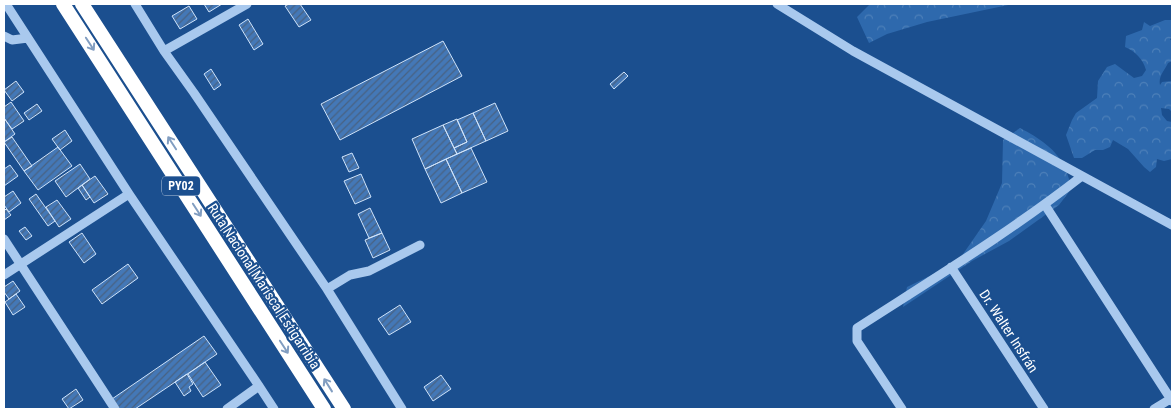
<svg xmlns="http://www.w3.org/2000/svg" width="1176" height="413" viewBox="0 0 1176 413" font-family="'Roboto Condensed',sans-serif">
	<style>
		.forest { fill: url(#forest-crowns) }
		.building { fill: url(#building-hatch); stroke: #cfe3fa }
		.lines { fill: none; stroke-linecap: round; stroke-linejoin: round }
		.minor { stroke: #a9c9ee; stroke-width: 9 }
		.highway { stroke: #fff; stroke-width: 14 }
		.oneway { stroke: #829ec1 }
		.labels { text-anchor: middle; stroke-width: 4.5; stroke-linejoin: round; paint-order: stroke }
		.shield { fill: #1b4f8f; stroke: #bbcadd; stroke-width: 1 }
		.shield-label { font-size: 12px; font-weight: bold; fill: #fff }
		.street-label { font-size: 14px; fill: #fff; stroke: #1b4f8f }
	</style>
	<defs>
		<pattern id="forest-crowns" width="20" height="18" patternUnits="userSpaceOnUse" patternTransform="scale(1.25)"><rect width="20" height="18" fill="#2e69ad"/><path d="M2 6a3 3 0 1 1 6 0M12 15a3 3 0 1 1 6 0" fill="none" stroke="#4d80b9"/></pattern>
		<pattern id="building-hatch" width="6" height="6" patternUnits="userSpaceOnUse" patternTransform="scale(1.25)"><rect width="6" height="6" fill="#4478b7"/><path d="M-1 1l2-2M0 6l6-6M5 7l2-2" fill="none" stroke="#486282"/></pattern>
	</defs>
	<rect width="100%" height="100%" fill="#1b4f8f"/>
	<path class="forest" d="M870 4H1013L927 22 887 34 869 43 857 17Z
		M1165 20H1172V35L1170 40H1172V61L1168 63C1165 70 1158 76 1160 85L1162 82 1172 81V112L1169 109 1161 108 1162 115 1167 121 1172 122V159L1164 161 1157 159 1156 167 1150 172 1144 167 1128 149 1113 140 1110 147 1103 150H1095L1082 158H1074L1066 135 1072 120 1076 113 1097 98 1098 81 1107 67 1115 64 1134 78 1142 76 1146 70C1143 59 1135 51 1125 47L1126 36 1142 30 1144 22 1150 26Z
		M1020 128C1039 138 1057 149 1066 170 1068 176 1070 182 1072 188L1059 205 1009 241 972 261 903 307 907 287 944 269 961 257 986 221 1002 183 1003 140Z"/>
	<path class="building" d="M204 4H222L209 12Z
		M289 4H300L311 20 299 27 285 6Z
		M189 6 197 19 180 29 172 16Z
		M248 19 263 44 254 50 239 25Z
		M443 41 462 76 340 140 321 104Z
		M211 69 221 85 214 90 204 74Z
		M624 72 628 76 614 89 610 84Z
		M16 81 24 92 12 101 4 90Z
		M11 102 24 121 12 129 4 118V107Z
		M495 103 508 131 486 141 473 113Z
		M37 104 42 111 29 120 24 113Z
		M473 113 486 141 457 154 454 148 467 142 457 120Z
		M4 118 15 134 4 142Z
		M457 119 467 142 454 148 443 125Z
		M443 125 457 154 425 169 412 139Z
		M65 130 72 141 60 150 52 139Z
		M12 137 32 166 24 171 4 142Z
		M58 147 72 166 38 190 24 171Z
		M471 148 487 182 462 193 446 159Z
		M352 153 359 168 349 172 342 157Z
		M446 159 462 193 441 203 425 169Z
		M80 164 90 179 66 197 55 181Z
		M10 165 18 176 4 186V169Z
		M361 174 371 197 355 204 344 181Z
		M95 176 108 194 94 203 82 185Z
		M82 185 90 197 86 200 78 188Z
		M13 191 21 203 9 212 4 205V197Z
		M36 194 55 221 48 226 29 199Z
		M57 200 71 219 59 227 46 207Z
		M370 208 382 233 369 238 358 214Z
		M6 209 11 215 4 220V211Z
		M25 227 32 236 26 240 19 231Z
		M82 233 96 254 84 263 69 242Z
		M382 233 390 250 373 258 365 240Z
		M128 264 138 278 102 304 92 290Z
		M13 281 20 291 9 299 4 292V287Z
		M16 294 25 307 13 315 5 302Z
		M400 305 411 322 389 335 378 319Z
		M204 336 217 354 135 409H119L112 399Z
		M205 362 221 385 203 397 188 374Z
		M187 374 193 384 189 387 191 391 184 396 175 382Z
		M441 375 451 389 433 401 424 387Z
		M76 389 83 400 69 409 62 399Z"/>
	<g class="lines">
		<path class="minor" d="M6 4 129 194 259 386 274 409
			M135 4 164 51 194 93 327 289 402 409
			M777 4 853 51 1172 225
			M4 36 12 40 28 38
			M164 51 247 4
			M1045 205 1172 401
			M4 239 115 409
			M951 267 1044 409
			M4 275 129 194
			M327 289 350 275 369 271 420 245
			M227 409 259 386
			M902 409 857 341V328C933 279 1010 232 1082 176
			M1154 409 1172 398"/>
		<path class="highway" d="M63 4 324 409
			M82 4 344 409"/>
	</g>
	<defs><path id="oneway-shaft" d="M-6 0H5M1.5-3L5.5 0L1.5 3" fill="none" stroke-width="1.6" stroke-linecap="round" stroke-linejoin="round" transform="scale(1.25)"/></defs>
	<g class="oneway">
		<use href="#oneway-shaft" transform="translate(90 44) rotate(57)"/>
		<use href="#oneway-shaft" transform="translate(172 143) rotate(-123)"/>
		<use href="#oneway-shaft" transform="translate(197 210) rotate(57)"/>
		<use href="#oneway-shaft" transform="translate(284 347) rotate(57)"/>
		<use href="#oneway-shaft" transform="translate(328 385) rotate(-122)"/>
	</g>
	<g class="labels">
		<rect class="shield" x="162" y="176.5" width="38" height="19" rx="4"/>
		<g class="shield-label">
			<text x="181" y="190">PY02</text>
		</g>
		<g class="street-label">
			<text transform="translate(264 286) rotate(57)" y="5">Ruta Nacional Mariscal Estigarribia</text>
			<text transform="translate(1009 331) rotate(57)" y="5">Dr. Walter Insfrán</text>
		</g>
	</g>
	<rect width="1176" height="413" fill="none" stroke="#ffffff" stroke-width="10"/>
</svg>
